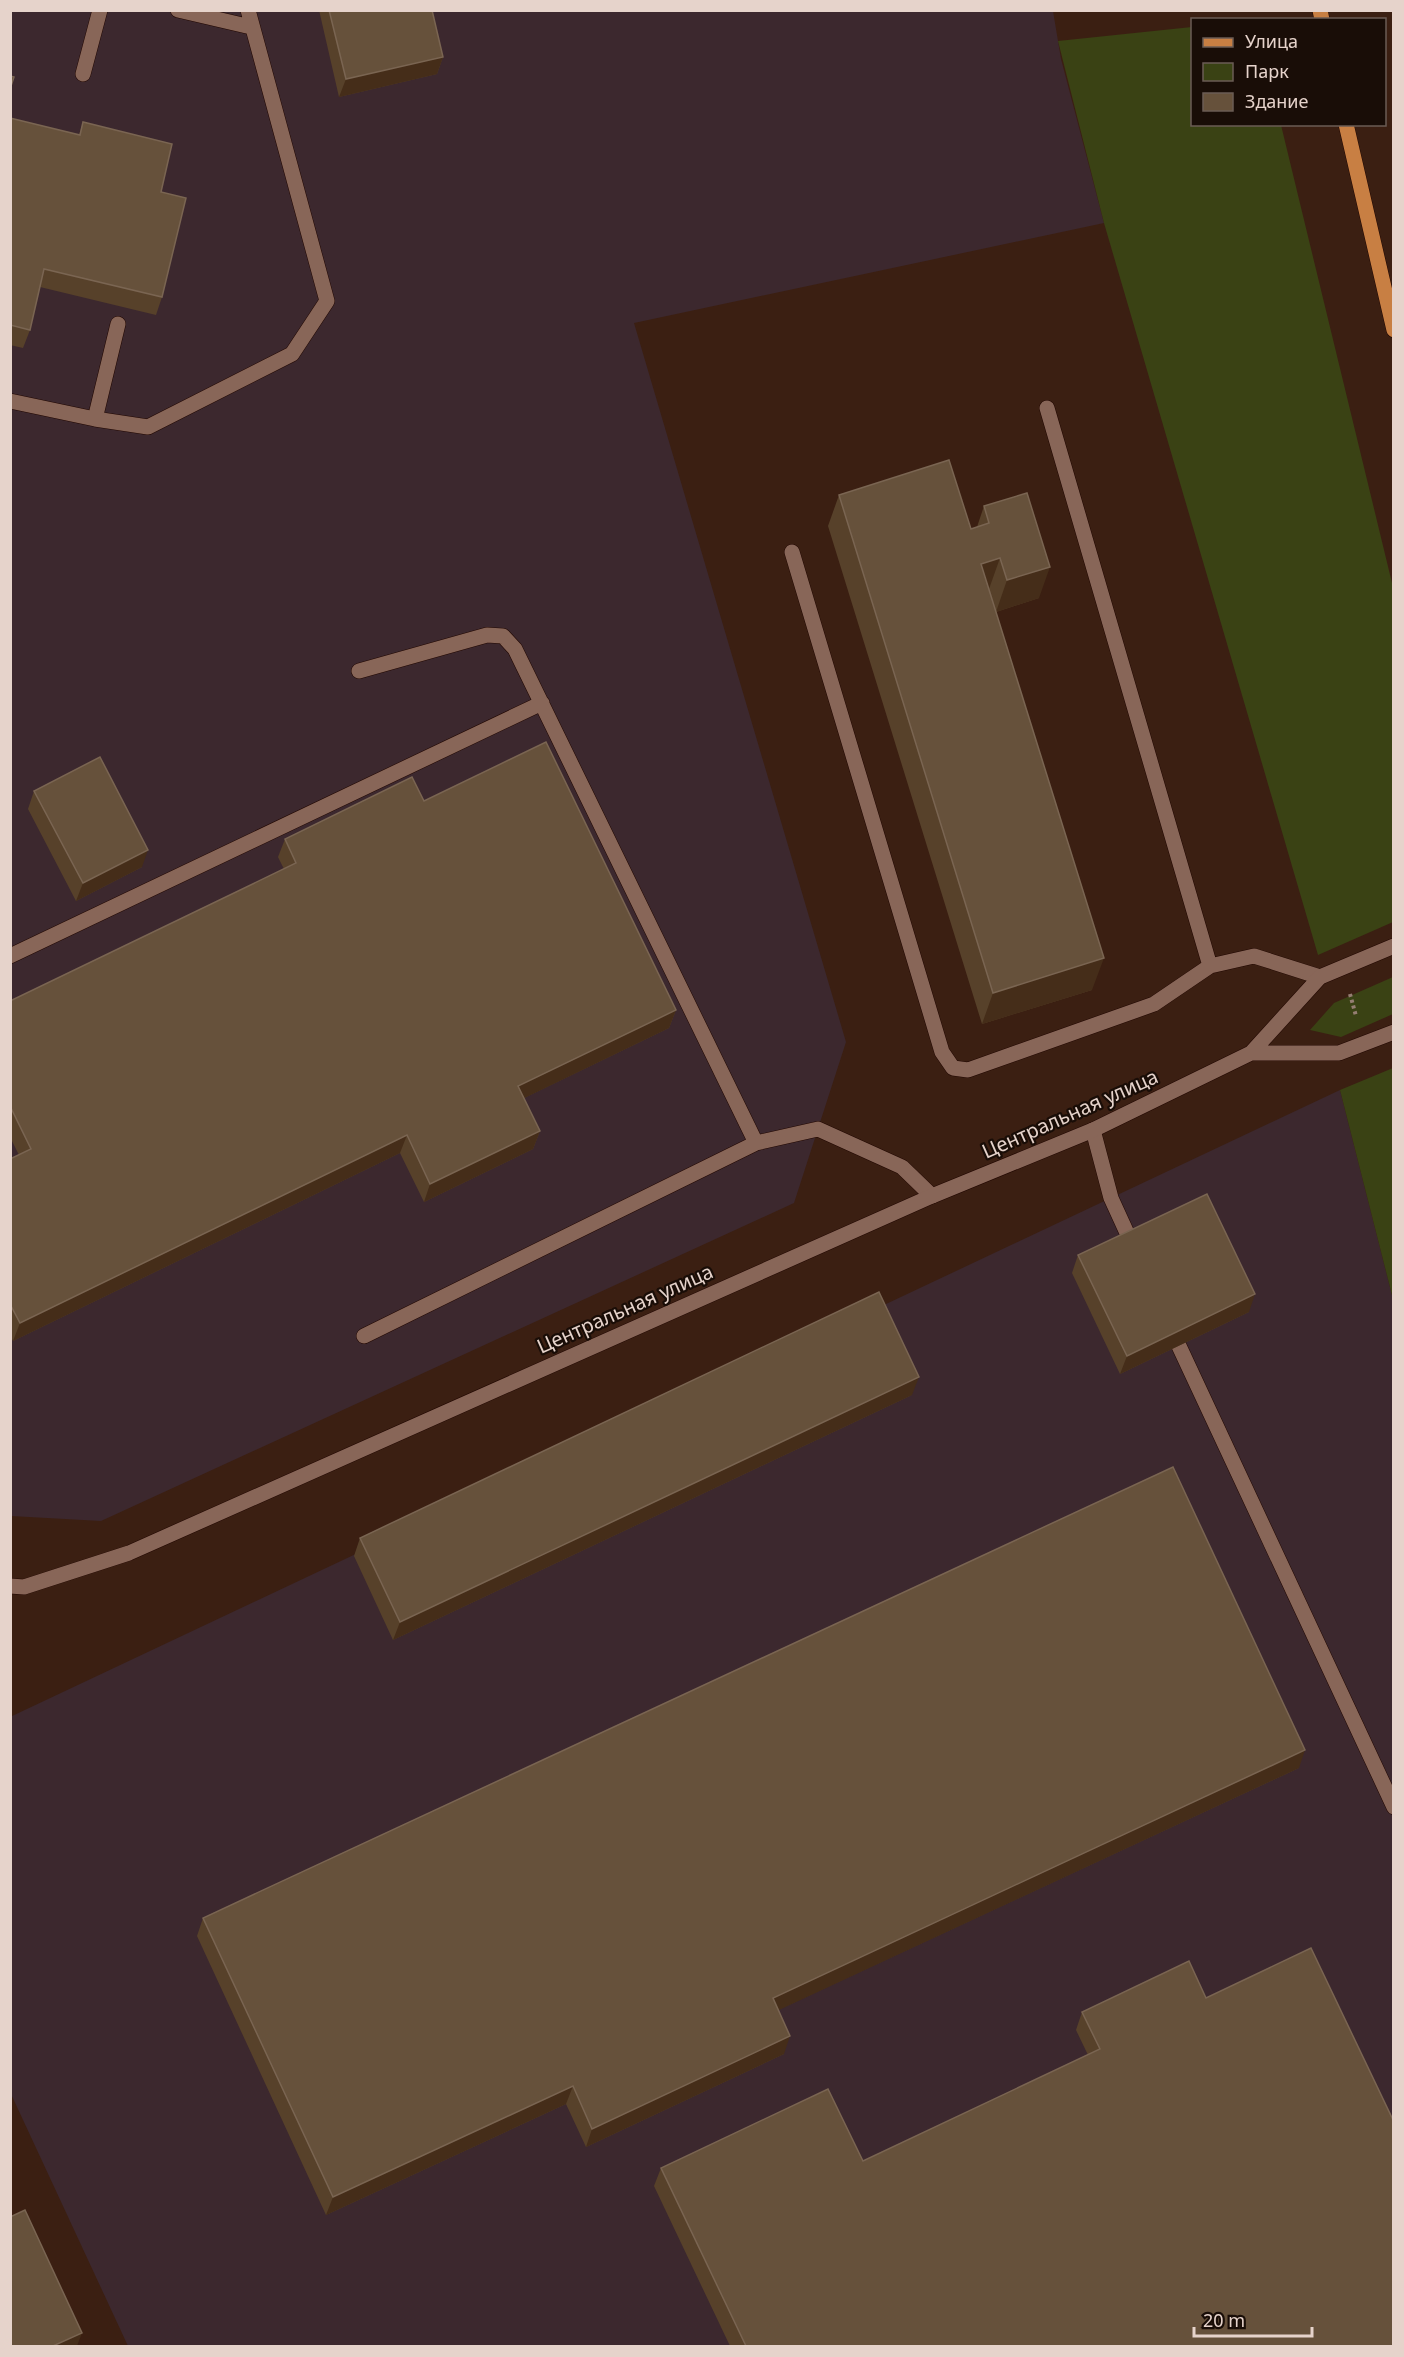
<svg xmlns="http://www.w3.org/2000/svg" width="1404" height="2357" viewBox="0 0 1404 2357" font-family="'Noto Sans',sans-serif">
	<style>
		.industrial { fill: #3c282e }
		.green { fill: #3a4214 }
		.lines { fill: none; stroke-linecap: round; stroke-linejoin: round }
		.service-casing { stroke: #210700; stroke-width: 16 }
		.minor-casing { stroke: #210700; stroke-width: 16 }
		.primary-casing { stroke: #210700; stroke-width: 16 }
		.path { stroke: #957e73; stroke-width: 4; stroke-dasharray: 3 3; stroke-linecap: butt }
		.service { stroke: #886658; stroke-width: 15 }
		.minor { stroke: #886658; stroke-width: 15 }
		.primary { stroke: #c87f43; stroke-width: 15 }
		.wall { fill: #57412a }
		.shaded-wall { fill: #452d19 }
		.building { fill: #66513b; stroke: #7a6552; stroke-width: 1.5 }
		.labels { text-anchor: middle; stroke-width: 4.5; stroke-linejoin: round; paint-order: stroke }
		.street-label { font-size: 20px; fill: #e6d3cb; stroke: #190d07 }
	</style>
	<rect width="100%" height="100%" fill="#3b1f12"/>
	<path class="industrial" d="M10 11H1053L1061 59 1104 223 634 323 846 1042 794 1203 101 1521 11 1516Z
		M1340 1090 1393 1299V2346H128L11 2094 10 1717Z"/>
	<path class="green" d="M1192 27V124L1281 125 1393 587V922L1318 955 1104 223 1058 41Z
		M1393 977V1014L1341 1037 1310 1030 1334 1003Z
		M1393 1068V1299L1340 1090Z"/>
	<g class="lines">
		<defs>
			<path id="service" d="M178 10 251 27
				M83 74 100 10
				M10 401 95 419 148 427 292 354 327 301 248 10
				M1047 408 1210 966 1254 956 1320 977
				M95 419 118 324
				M792 552 942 1052 953 1068 968 1070 1154 1004 1210 966
				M359 671 487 635 503 636 515 649 756 1143
				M10 956 542 703
				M1093 1130 1111 1198 1132 1244
				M364 1336 756 1143 818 1129 902 1167 932 1196
				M1179 1346 1394 1807"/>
			<path id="minor" d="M1251 1053H1339L1394 1032
				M10 1586 24 1587 129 1553 932 1196 1093 1130 1251 1053 1320 977 1394 946"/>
			<path id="primary" d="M1320 10 1322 20
				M1346 124 1394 330"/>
		</defs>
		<use href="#service" class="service-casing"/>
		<use href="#minor" class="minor-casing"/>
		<use href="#primary" class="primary-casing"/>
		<path class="path" d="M1350 994 1356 1016"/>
		<use href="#service" class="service"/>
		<use href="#minor" class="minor"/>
		<use href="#primary" class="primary"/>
	</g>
	<path class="wall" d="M319 10H432L443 57 437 74 339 97Z
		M10 118 79 135 83 122 161 192 162 297 156 315 40 287 30 330 23 348 10 345Z
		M839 495 971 529 977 527 984 506 1039 598 996 612 1092 990 982 1024 828 526Z
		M34 791 142 867 76 901 28 809Z
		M424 801 676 1010 669 1028 524 1098 540 1131 533 1149 424 1202 400 1153 13 1341 10 1335V1159L19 1155 10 1137V1001L284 869 278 857 285 839Z
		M1078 1255 1249 1312 1120 1374 1072 1273Z
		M912 1395 393 1640 354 1556 360 1538Z
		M1299 1768 778 2010 784 2054 586 2147 566 2104 326 2215 197 1936 203 1918Z
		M1206 1998 1394 2346H730L654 2186 661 2168 863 2161 1088 2055 1076 2030 1082 2012Z"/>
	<path class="shaded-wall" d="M443 57 437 74 339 97 346 79Z
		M1000 558 989 589 981 564Z
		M1050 567 1039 598 996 612 1007 580Z
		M148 850 142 867 76 901 83 883Z
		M1104 958 1092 990 982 1024 993 993Z
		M676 1010 669 1028 512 1104 518 1086Z
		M540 1131 533 1149 424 1202 430 1184Z
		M407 1135 400 1153 13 1341 20 1323Z
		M1255 1294 1249 1312 1120 1374 1127 1356Z
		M919 1377 912 1395 393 1640 400 1622Z
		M1305 1750 1299 1768 766 2016 773 1998Z
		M790 2036 784 2054 586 2147 592 2129Z
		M573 2086 566 2104 326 2215 333 2197Z
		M82 2333 77 2346H53Z"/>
	<path class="building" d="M329 10H432L443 57 346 79Z
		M10 76 14 77 10 89Z
		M10 118 80 135 83 122 172 144 161 192 186 198 162 297 44 269 30 330 10 325Z
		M949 460 971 529 989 523 984 506 1027 493 1050 567 1007 580 1000 558 981 564 1104 958 993 993 839 495Z
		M546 742 676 1010 518 1086 540 1131 430 1184 407 1135 20 1323 10 1304V1159L31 1149 10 1106V1001L296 863 285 839 412 777 424 801Z
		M100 757 148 850 83 883 34 791Z
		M1207 1194 1255 1294 1127 1356 1078 1255Z
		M879 1292 919 1377 400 1622 360 1538Z
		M1173 1467 1305 1750 773 1998 790 2036 592 2129 573 2086 333 2197 203 1918Z
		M1311 1948 1394 2122V2346H746L661 2168 828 2089 863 2161 1100 2049 1082 2012 1189 1961 1206 1998Z
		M25 2210 82 2333 53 2346H10V2217Z"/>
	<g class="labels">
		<g class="street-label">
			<text transform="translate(1070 1114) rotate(-24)" y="7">Центральная улица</text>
			<text transform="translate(625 1309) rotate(-24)" y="7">Центральная улица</text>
		</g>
	</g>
	<rect width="1404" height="2357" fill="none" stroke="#e6d3cb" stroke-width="24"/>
	<rect x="1191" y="18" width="195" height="108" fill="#190d07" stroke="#6b5c55" stroke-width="1.5"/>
	<rect x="1203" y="38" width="30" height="9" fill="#c87f43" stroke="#6b5c55" stroke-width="1.5"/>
	<text x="1245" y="48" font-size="18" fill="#e6d3cb">Улица</text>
	<rect x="1203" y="63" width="30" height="18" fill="#3a4214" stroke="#6b5c55" stroke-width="1.5"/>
	<text x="1245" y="78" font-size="18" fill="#e6d3cb">Парк</text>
	<rect x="1203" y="93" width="30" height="18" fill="#66513b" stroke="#6b5c55" stroke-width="1.5"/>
	<text x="1245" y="108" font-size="18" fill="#e6d3cb">Здание</text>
	<path d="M1194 2327v9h118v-9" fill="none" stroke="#e6d3cb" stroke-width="3"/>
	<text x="1203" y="2327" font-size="18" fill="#e6d3cb" stroke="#190d07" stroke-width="4.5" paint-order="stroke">20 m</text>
</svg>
